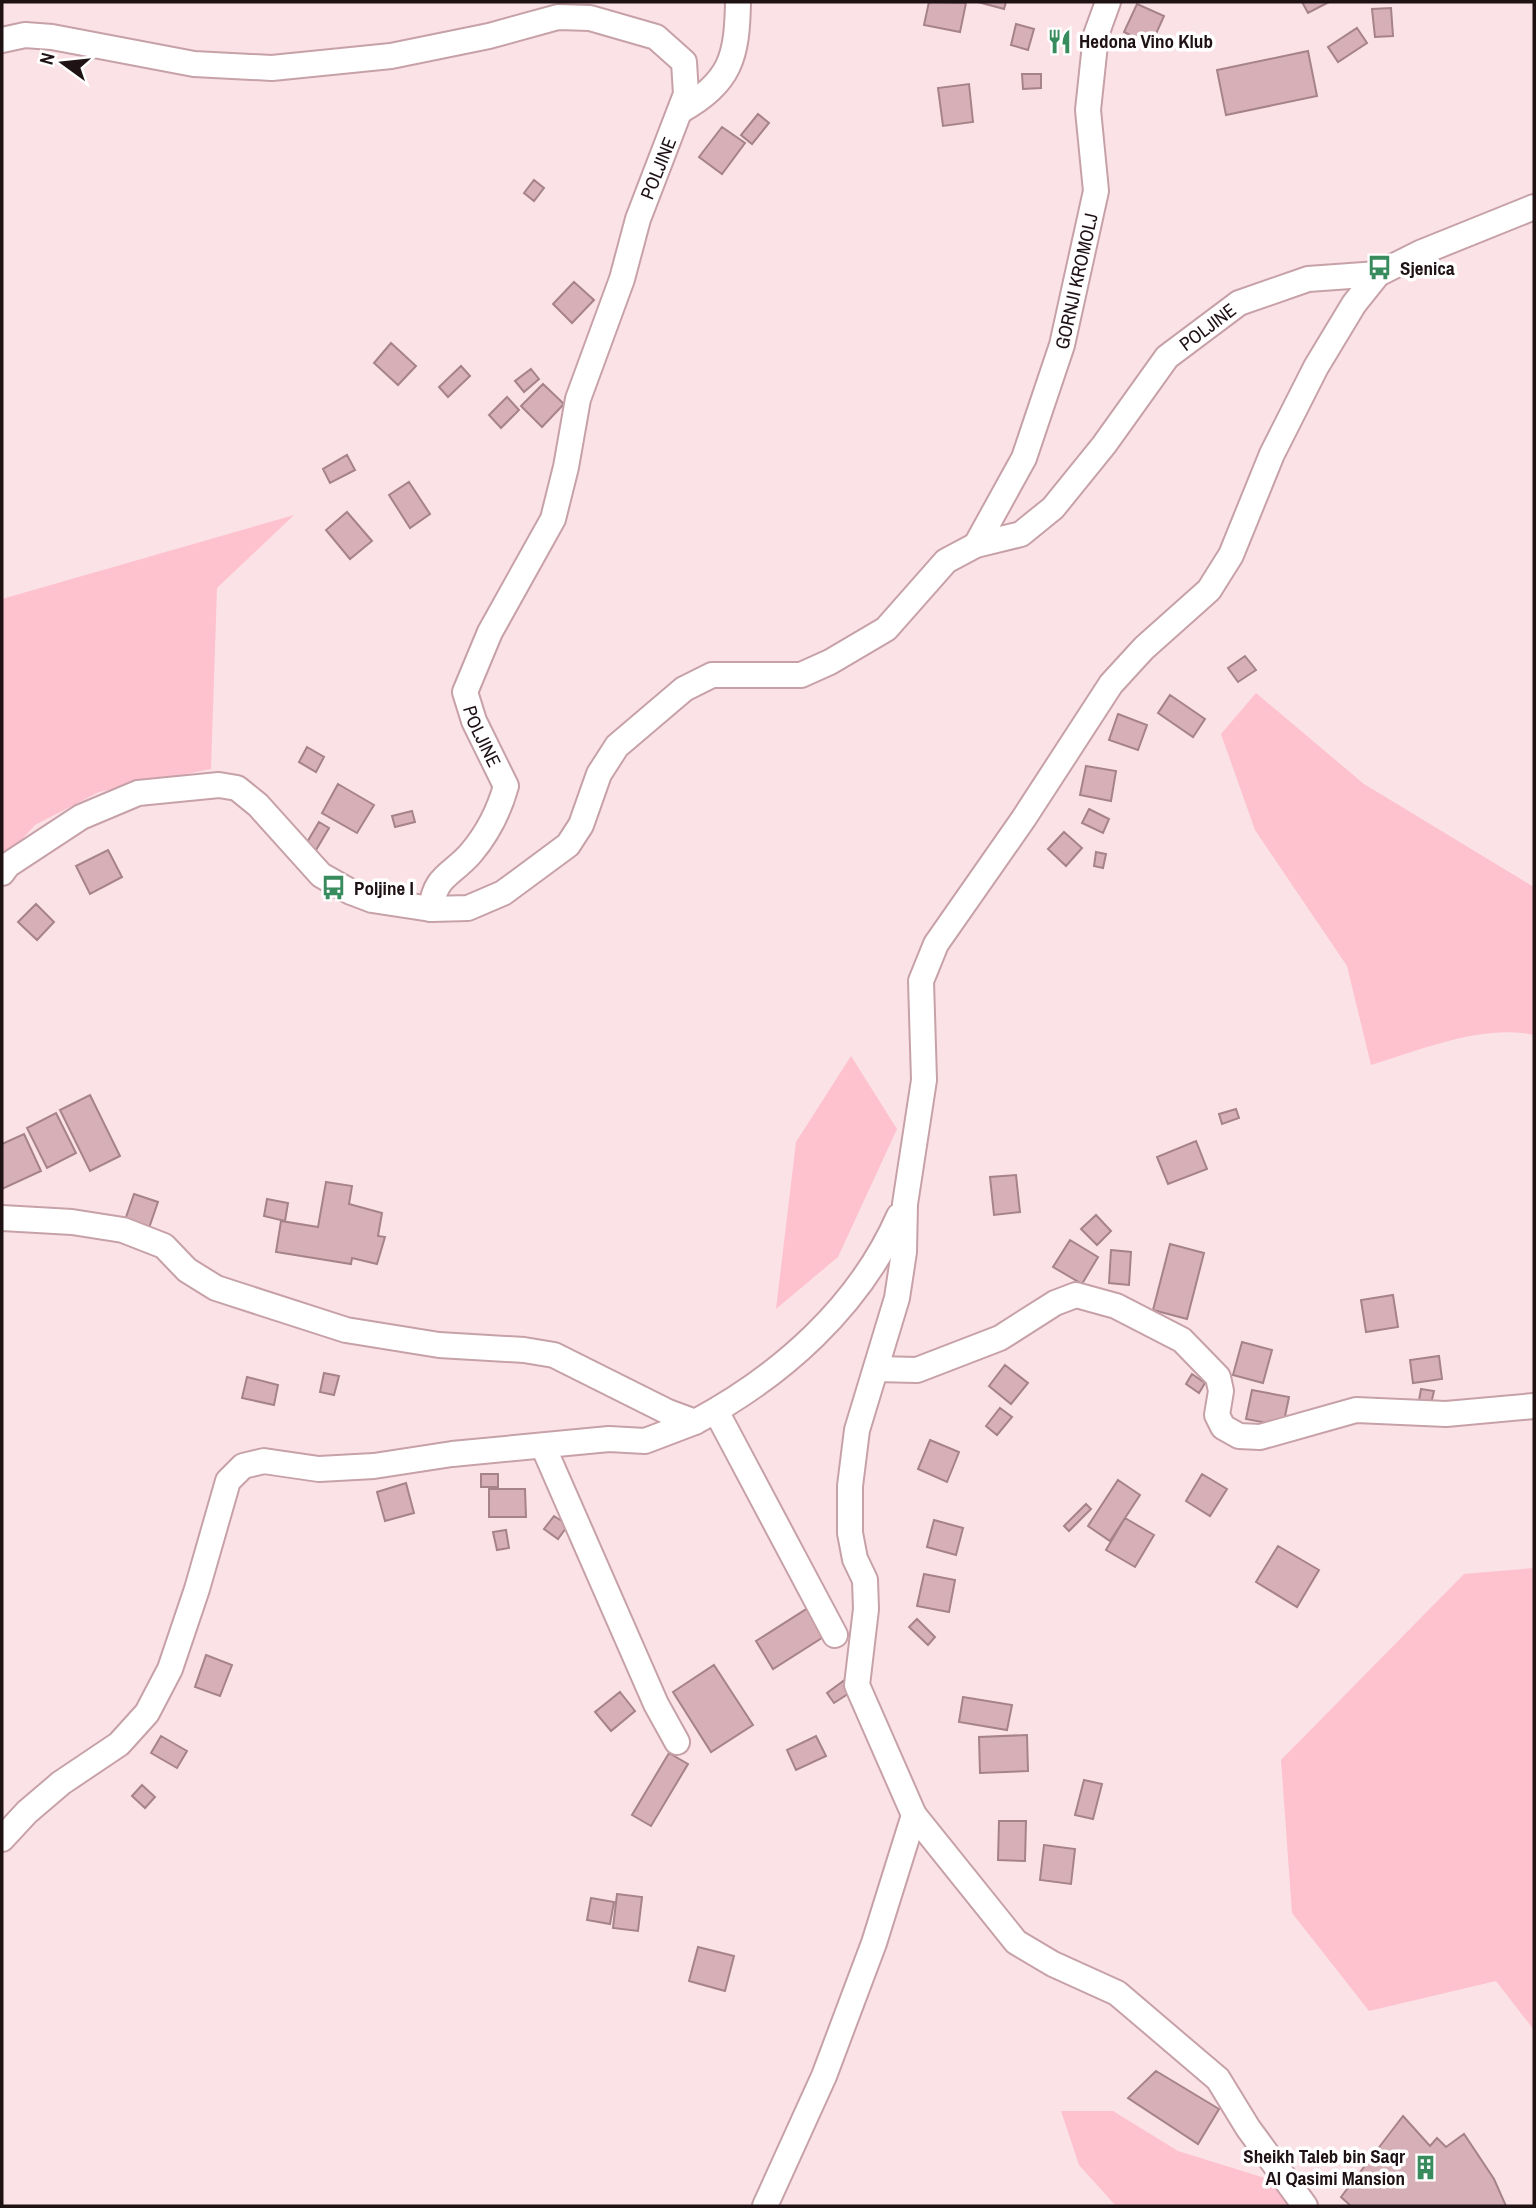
<svg xmlns="http://www.w3.org/2000/svg" width="1536" height="2208" viewBox="0 0 1536 2208" font-family="'Archivo Narrow',sans-serif">
	<style>
		.green { fill: #fdc2ce }
		.building { fill: #d7b0b7; stroke: #a68289; stroke-width: 2 }
		.lines { fill: none; stroke-linecap: round; stroke-linejoin: round }
		.minor-casing { stroke: #c7a1a8; stroke-width: 28 }
		.minor { stroke: #fff; stroke-width: 24 }
		.labels { text-anchor: middle; stroke-width: 7; stroke-linejoin: round; paint-order: stroke }
		.poi-label { font-size: 19px; font-weight: bold; fill: #1f1215; stroke: #fff; text-anchor: start }
		.street-label { font-size: 19px; fill: #1f1215; stroke: #fff }
	</style>
	<rect width="100%" height="100%" fill="#fbe2e6"/>
	<path class="green" d="M294 515 217 588 211 769 99 792 35 825 2 861V599Z
		M1256 693 1364 784 1534 887V1035C1482 1024 1421 1050 1371 1065L1347 966 1255 830 1221 734Z
		M851 1056 897 1129 838 1257 776 1309 796 1142Z
		M1534 1568V2030L1496 1981 1369 2011 1292 1913 1281 1760 1464 1574Z
		M1061 2111H1113L1178 2151 1281 2183 1296 2206H1116L1079 2165Z"/>
	<path class="building" d="M929 2 966 3 960 32 924 25Z
		M978 2H1006L1004 9Z
		M1302 2H1329L1308 13Z
		M1137 4 1164 16 1151 45 1124 32Z
		M1391 8 1393 36 1375 37 1372 9Z
		M1016 24 1034 29 1028 50 1011 45Z
		M1357 28 1367 43 1338 62 1328 47Z
		M1308 51 1317 96 1226 115 1217 70Z
		M1022 74H1041V88L1023 89Z
		M969 84 973 122 943 126 938 88Z
		M758 114 769 123 752 144 741 135Z
		M722 127 745 143 722 174 699 157Z
		M534 180 544 188 534 201 524 193Z
		M574 282 594 300 572 323 553 304Z
		M391 343 416 366 398 385 374 363Z
		M461 366 470 376 448 397 439 387Z
		M531 369 539 379 524 392 515 381Z
		M543 384 564 404 542 427 521 406Z
		M507 397 519 410 501 428 489 415Z
		M347 455 355 470 330 483 323 469Z
		M409 482 430 514 410 528 389 495Z
		M347 512 372 541 350 559 326 530Z
		M1245 656 1256 670 1238 682 1228 668Z
		M1170 695 1205 719 1193 737 1158 713Z
		M1118 714 1147 725 1138 750 1109 740Z
		M307 747 324 757 316 772 299 762Z
		M1086 766 1116 771 1111 801 1080 795Z
		M338 784 374 805 357 833 322 813Z
		M1089 809 1109 819 1103 833 1082 823Z
		M412 811 415 822 395 827 392 816Z
		M319 822 329 828 316 850 306 844Z
		M1064 832 1082 848 1066 866 1048 849Z
		M108 850 122 877 90 894 76 866Z
		M1096 852 1106 854 1103 868 1094 866Z
		M36 904 54 922 37 940 18 922Z
		M90 1095 120 1156 90 1171 60 1110Z
		M1236 1109 1239 1118 1222 1124 1219 1114Z
		M56 1113 76 1153 47 1168 27 1128Z
		M24 1134 41 1171 2 1189V1144Z
		M1196 1141 1207 1169 1168 1184 1157 1157Z
		M1016 1175 1020 1212 994 1215 990 1177Z
		M326 1182 352 1186 349 1204 382 1213 378 1236 385 1237 377 1264 352 1258 351 1264 276 1252 281 1221 318 1227Z
		M134 1194 158 1202 149 1228 125 1220Z
		M267 1199 288 1203 285 1221 264 1216Z
		M1096 1215 1111 1231 1097 1245 1081 1229Z
		M1070 1240 1098 1257 1082 1284 1053 1267Z
		M1170 1244 1204 1253 1187 1319 1153 1310Z
		M1111 1250 1131 1252 1129 1285 1109 1283Z
		M1393 1295 1398 1327 1366 1332 1361 1300Z
		M1242 1342 1272 1350 1263 1383 1233 1375Z
		M1439 1356 1442 1379 1413 1383 1410 1360Z
		M1005 1365 1028 1383 1011 1404 989 1386Z
		M324 1373 339 1376 334 1395 320 1392Z
		M1192 1374 1205 1383 1199 1393 1186 1384Z
		M247 1377 278 1385 274 1405 242 1398Z
		M1421 1389 1434 1391 1430 1408 1418 1406Z
		M1252 1390 1289 1397 1283 1426 1246 1419Z
		M1000 1408 1012 1417 997 1435 986 1426Z
		M930 1440 959 1452 947 1482 918 1469Z
		M481 1474H498V1487H481Z
		M1202 1474 1227 1489 1210 1516 1186 1501Z
		M1118 1480 1140 1495 1110 1541 1088 1526Z
		M406 1483 414 1513 385 1521 377 1492Z
		M489 1489H525L526 1517H489Z
		M1086 1504 1091 1509 1069 1531 1064 1526Z
		M554 1516 568 1525 558 1539 544 1529Z
		M1125 1518 1154 1535 1135 1567 1106 1550Z
		M934 1520 963 1528 956 1555 927 1547Z
		M506 1530 509 1548 497 1550 493 1532Z
		M1278 1546 1319 1570 1297 1607 1256 1582Z
		M924 1574 955 1580 949 1612 917 1606Z
		M808 1608 825 1636 773 1669 756 1641Z
		M917 1619 935 1637 928 1645 909 1627Z
		M206 1655 232 1665 220 1696 195 1687Z
		M714 1665 753 1725 711 1752 673 1692Z
		M846 1679 854 1690 834 1703 827 1693Z
		M620 1692 635 1711 611 1731 595 1712Z
		M963 1697 1012 1705 1007 1730 959 1722Z
		M1027 1735 1028 1771 980 1773 979 1737Z
		M161 1736 187 1751 177 1768 151 1753Z
		M816 1736 826 1756 796 1770 787 1750Z
		M669 1753 688 1764 651 1826 632 1815Z
		M1084 1780 1102 1784 1093 1819 1075 1815Z
		M142 1785 155 1797 145 1808 132 1796Z
		M999 1821H1026L1025 1861 998 1860Z
		M1044 1845 1075 1849 1071 1884 1040 1880Z
		M617 1894 642 1897 638 1931 613 1928Z
		M591 1898 614 1902 610 1924 587 1920Z
		M698 1947 734 1956 725 1991 689 1981Z
		M1156 2071 1219 2109 1198 2144 1128 2098Z
		M1403 2116 1430 2146 1437 2138 1446 2147 1464 2134 1494 2179 1506 2206H1351L1341 2197Z"/>
	<g class="lines">
		<defs>
			<g id="minor">
				<path id="s1" d="M2 40 25 35 52 37 194 64 272 68 391 56 489 36 558 17 590 18 656 37 684 62 686 94 638 219 622 279 578 399 566 467 553 519 490 632 465 692 474 721 506 786C499 811 488 833 471 853 451 876 435 875 431 909"/>
				<path d="M680 111C731 82 737 57 738 2"/>
				<path id="s2" d="M976 545 1024 458 1062 345 1096 191 1088 110 1096 35 1108 2"/>
				<path id="s3" d="M2 873 8 865 81 817 138 793 219 785 237 788 258 805 321 875 351 892 372 900 431 909 468 908 503 893 568 845 581 825 599 774 617 746 684 689 712 675H801L830 662 886 629 946 561 976 545 1021 534 1053 508 1104 445 1167 357 1239 303 1308 279 1378 274 1420 253 1534 207"/>
				<path d="M2 1218 72 1222 123 1230 164 1246 187 1270 216 1288 346 1330 439 1345 524 1350 554 1355 668 1412 695 1422C781 1376 859 1307 899 1216"/>
				<path d="M876 1369 917 1370 1000 1338 1055 1303 1076 1295 1116 1306 1182 1340 1218 1377 1221 1391 1217 1415 1223 1427 1239 1436 1260 1437 1356 1410 1446 1414 1534 1406"/>
				<path d="M716 1411 835 1635"/>
				<path d="M543 1446 656 1704 677 1742"/>
				<path d="M914 1815 1016 1942 1053 1964 1117 1993 1218 2079 1248 2128 1305 2206"/>
				<path d="M2 1839 27 1812 61 1783 119 1744 147 1713 170 1669 197 1589 228 1481 243 1466 264 1461 319 1469 374 1466 452 1454 609 1439 645 1441 695 1422"/>
				<path d="M765 2206 824 2076 874 1943 914 1815 857 1685 866 1609 865 1580 855 1559 850 1533V1486L857 1430 897 1298 904 1252 905 1204 924 1080 921 981 936 944 1024 818 1111 684 1144 648 1209 590 1231 555 1272 454 1316 367 1354 304 1378 274"/>
			</g>
		</defs>
		<use href="#minor" class="minor-casing"/>
		<use href="#minor" class="minor"/>
	</g>
	<defs>
		<symbol id="restaurant-bare" viewBox="-9 -9 18 18"><path d="M-5-6h1v4h1v-4h1v4h1v-4h1v5L-1.5 .5V6h-2V.5L-5-1ZM5-6V6H3V1.5H1.5Q1.5-4 5-6Z" fill="#378b5d" stroke="#fff" stroke-width="2.5" paint-order="stroke"/></symbol>
		<symbol id="bus-bare" viewBox="-9 -9 18 18"><path d="M-5-6H5V4H4V6H2V4H-2V6H-4V4H-5ZM-3.5-4V0h7V-4ZM-3.5 1.2v1.5H-2V1.2ZM2 1.2v1.5H3.5V1.2Z" fill="#378b5d" stroke="#fff" stroke-width="2.5" paint-order="stroke"/></symbol>
		<symbol id="building-bare" viewBox="-9 -9 18 18"><path d="M-4-6H4V6H1V3H-1V6H-4ZM-2.5-4.3h1.7v1.8h-1.7ZM.8-4.3h1.7v1.8H.8ZM-2.5-1h1.7V.8h-1.7ZM.8-1h1.7V.8H.8Z" fill="#378b5d" stroke="#fff" stroke-width="2.5" paint-order="stroke"/></symbol>
	</defs>
	<g fill-rule="evenodd">
		<use href="#restaurant-bare" x="1042" y="24" width="35" height="35"/>
		<use href="#bus-bare" x="1362" y="250" width="35" height="35"/>
		<use href="#bus-bare" x="316" y="870" width="35" height="35"/>
		<use href="#building-bare" x="1408" y="2150" width="35" height="35"/>
	</g>
	<g class="labels">
		<g class="poi-label">
			<text x="1079" y="48">Hedona Vino Klub</text>
			<text x="1400" y="275">Sjenica</text>
			<text x="354" y="895">Poljine I</text>
			<text x="1405" y="2163" text-anchor="end">Sheikh Taleb bin Saqr<tspan x="1405" dy="22">Al Qasimi Mansion</tspan></text>
		</g>
		<g class="street-label">
			<text transform="translate(658 168) rotate(-68)" y="7">POLJINE</text>
			<text dy="7" stroke="none"><textPath href="#s2" startOffset="284">GORNJI KROMOLJ</textPath></text>
			<text dy="7" stroke="none"><textPath href="#s3" startOffset="1521">POLJINE</textPath></text>
			<text dy="7" stroke="none"><textPath href="#s1" startOffset="1423">POLJINE</textPath></text>
		</g>
	</g>
	<rect width="1536" height="2208" fill="none" stroke="#1f1215" stroke-width="7"/>
	<g transform="translate(63 63) rotate(285)" stroke="#ffffff" stroke-width="5" paint-order="stroke">
	<path d="M0-5L12 26L0 18L-12 26Z" fill="#1f1215"/>
	<text y="-10" font-size="19" font-weight="bold" text-anchor="middle" fill="#1f1215">N</text>
	</g>
</svg>
